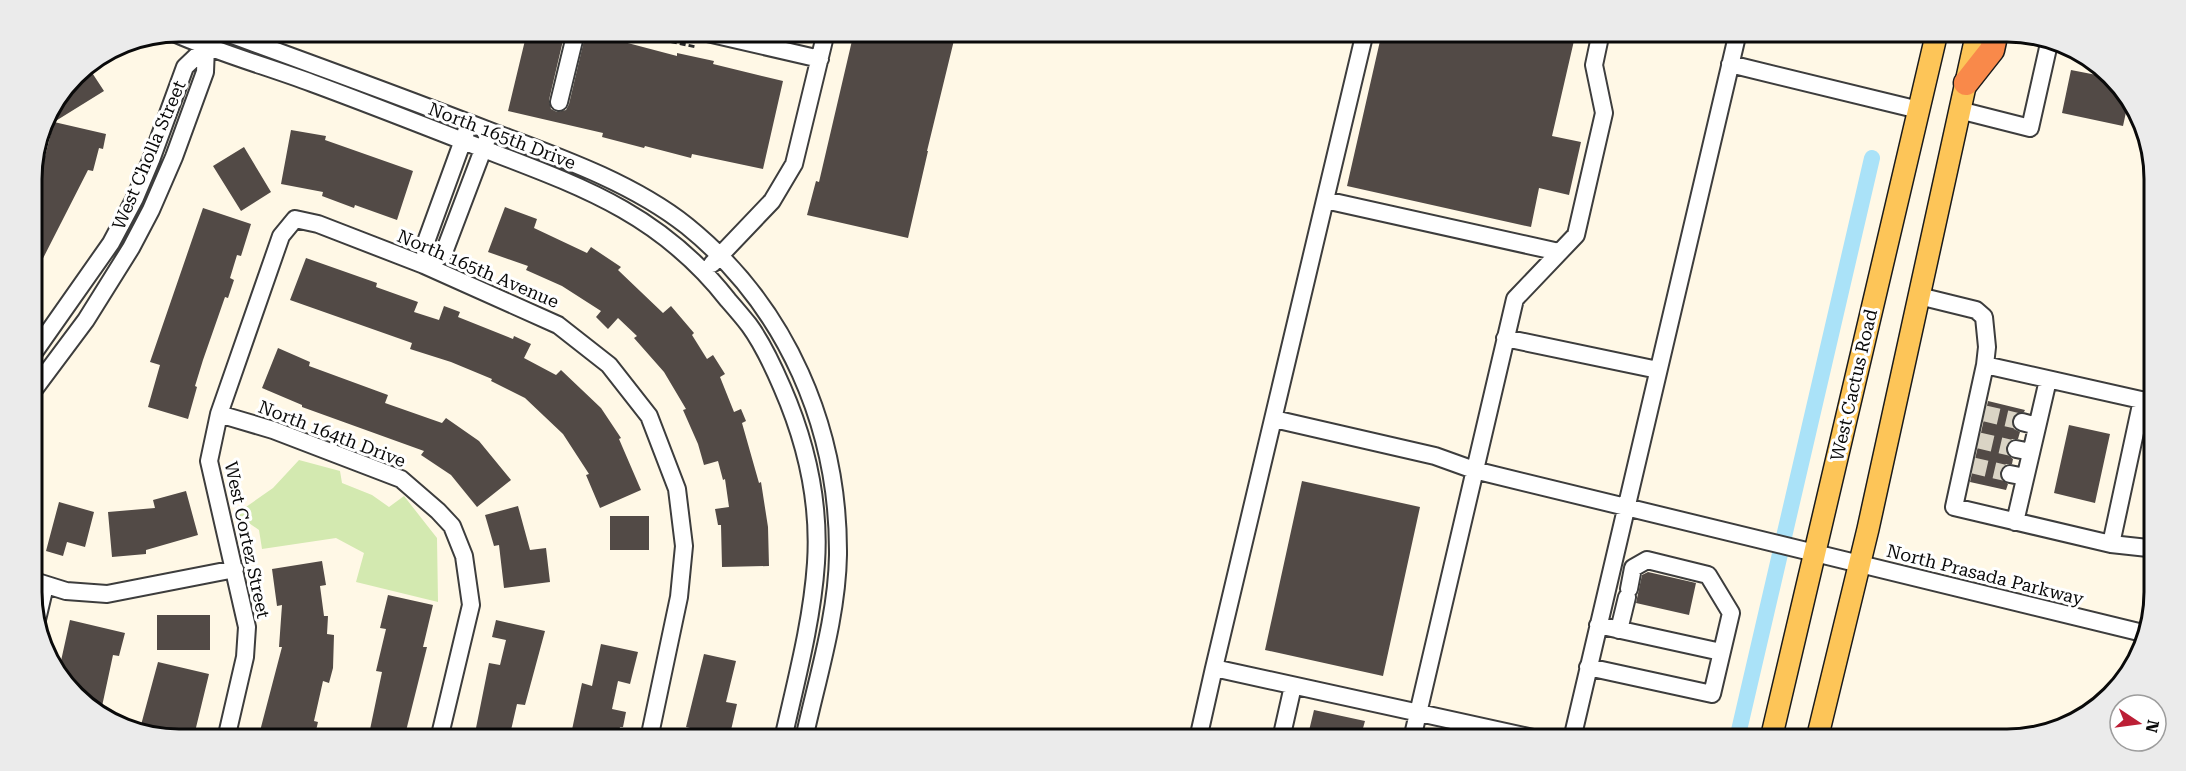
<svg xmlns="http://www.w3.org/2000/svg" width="2186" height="771" viewBox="0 0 2186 771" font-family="'Roboto Serif',serif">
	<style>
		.green { fill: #d3e9b0 }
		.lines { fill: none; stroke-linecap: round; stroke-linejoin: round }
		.canal { stroke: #aae2f8; stroke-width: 16 }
		.building { fill: #524a46 }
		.minor-tunnel { stroke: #dad4c5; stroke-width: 16; stroke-dasharray: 16 8; stroke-linecap: butt }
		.minor-casing { stroke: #3d3d3d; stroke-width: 20 }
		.major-casing { stroke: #1b1b1b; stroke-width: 24 }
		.highway-casing { stroke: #1b1b1b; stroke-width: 27 }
		.path { stroke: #2c2c2c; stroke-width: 3; stroke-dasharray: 6 3; stroke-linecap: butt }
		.minor { stroke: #fff; stroke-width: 16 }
		.major { stroke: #fdc558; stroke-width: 21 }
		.highway { stroke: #f9894a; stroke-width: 24 }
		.labels { text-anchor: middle; stroke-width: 6; stroke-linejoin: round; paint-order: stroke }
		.street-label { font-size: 18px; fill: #0a0a0a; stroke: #fff }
		.rim { fill: none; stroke: #0a0a0a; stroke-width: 3 }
	</style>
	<rect width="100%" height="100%" fill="#fff8e6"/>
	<path class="green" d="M299 460 340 471 342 483 372 495 389 507 404 496 437 538 438 602 356 582 364 553 336 538 262 549 259 530 236 514 273 488Z"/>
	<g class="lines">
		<path class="canal" d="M1737 739 1872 158"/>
	</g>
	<path class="building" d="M527 32H565L549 100 551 109 557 112 566 110 569 104 586 32 677 56V53L714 61 713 64 783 81 763 169 692 154 691 158 645 146 644 148 602 137 603 133 508 111Z
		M854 32H956L927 151H928L908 238 807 215 816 181 819 182Z
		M1382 32H1576L1552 136 1581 142 1569 195 1539 188 1531 227 1347 186Z
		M87 65 104 91 54 122 106 134 103 149 99 148 93 171 88 170 32 280V169L33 164 42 168 58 106 55 103 82 68Z
		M2071 70 2112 78 2118 82 2128 103 2123 126 2062 113Z
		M291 130 326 136 325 140 413 171 397 220 355 205 354 208 322 196 323 192 281 184Z
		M244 147 271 192 241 211 213 166Z
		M505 207 537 219 534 228 587 253 591 247 621 267 618 270 663 313 671 306 694 333 692 335 707 359 713 355 725 374 720 377 734 412 741 409 746 421 742 423 759 483 761 482 768 527 769 566 722 567 721 525H718L715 509 729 507 725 479 723 480 718 461 704 465 698 444 683 410 686 409 664 372 634 338 637 336 618 318 608 329 596 317 601 311 562 286 526 270 528 266 488 252Z
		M203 208 251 224 241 256 237 255 230 278 234 280 228 298 225 297 203 360 195 386 197 387 188 419 148 407 160 365 150 362Z
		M306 258 377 283 376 287 418 302 414 312 439 320 444 306 460 312 458 317 513 339 514 336 531 344 524 358 556 375 561 370 601 408 621 438 619 439 641 490 600 508 586 475 589 474 563 434 525 398 491 381 492 379 451 362 410 349 412 343 290 300Z
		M278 348 310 362 309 366 388 395 385 403 442 423 446 418 479 441 511 480 477 507 451 475 421 455 424 451 302 407V405L262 388Z
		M1988 401 2025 410 2024 412 2015 414 2012 420 2014 429 2020 432 2018 439H2012L2006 446V453L2013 459 2012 464H2006L2000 471V478L2008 484 2006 490 1970 482Z
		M2069 425 2110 434 2095 503 2054 493Z
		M1302 481 1420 507 1383 676 1265 650Z
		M186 491 198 535 146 550V554L112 557 108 512 155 508 153 500Z
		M59 502 94 512 85 547 67 542 63 556 46 551Z
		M518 506 530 550 546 548 550 582 504 588 499 545 494 546 485 515Z
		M610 516H649V550H610Z
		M322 561 326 585 320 586 324 616H328L327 634 334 635 333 668 329 683 323 681 314 721 318 722 314 739H295L260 731 282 647H279L282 605 277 606 272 569Z
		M1648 572 1696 583 1689 615 1636 603 1642 575Z
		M388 595 433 605 423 647H427L404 739H368L382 672 376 671 386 629 380 628Z
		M157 615H210V650H157Z
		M70 620 125 633 119 656 113 655 101 711 68 689 59 670Z
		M496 620 545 631 525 705 517 704 509 739H482L474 738 489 663 500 665 506 640 492 637Z
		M601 644 638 652 630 684 618 681 612 709 626 712 623 727H620L617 739H570L582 683 592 686Z
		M704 654 736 661 726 702 737 704 729 739H687L690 728 686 727Z
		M158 662 209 674 193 740H179L148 734 150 727 141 725Z
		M1314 710 1365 721 1360 739H1307Z"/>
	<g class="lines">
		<path class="minor-tunnel" d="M1983 413 2022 422
			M1977 440 2016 449
			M1971 465 2010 474"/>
		<defs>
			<path id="minor" d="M224 32C315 65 405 98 495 133 559 157 633 183 687 226 787 307 839 428 838 555 837 617 817 679 804 739
				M703 32 820 59
				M174 33C219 53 266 66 312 83 369 104 425 126 481 148 580 186 660 213 728 300 735 308 742 316 749 325 763 344 773 366 782 387 806 442 820 502 816 563 812 622 796 681 783 739
				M1730 64 1919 110
				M559 102 576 32
				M1959 110 2030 128 2050 39
				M1325 200 1365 32
				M712 264 772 201 794 164 826 32
				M424 265 443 255 487 139
				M424 265 427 239 466 132
				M1919 296 1976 310 1984 317 1987 347 1985 365 2150 402
				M1505 338 1658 370
				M33 354 111 243 135 198 151 160 185 67 206 47 214 32
				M1985 365 1954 507 2111 544 2148 548
				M33 391 86 320 131 248 151 210 174 157 205 72 206 47
				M219 414 273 430 401 479 438 511 452 526 464 556 471 605 439 739
				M1274 419 1435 456 1474 470 2147 634
				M2022 422 2037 426
				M2016 449 2031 452
				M2010 474 2025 477
				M2015 522 2048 380
				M2111 544 2142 400
				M34 581 66 591 107 594 235 569
				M36 624 45 586
				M1598 625 1721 652
				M1619 630 1627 597
				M1588 667 1712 694 1731 613 1708 575 1647 560 1633 568 1629 589
				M1214 668 1325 200 1559 252
				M226 739 245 657 247 627 209 461 219 414 281 236 295 219 318 224 424 265 558 325 609 365 649 416 677 489 684 546 679 597 649 739
				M1198 739 1214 668 1538 739
				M1281 739 1293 686
				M1412 739 1515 299 1576 235 1604 113 1594 65 1601 32
				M1572 739 1738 32"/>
			<path id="major" d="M1771 739 1937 32
				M1817 739 1868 529 1977 32"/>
			<path id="highway" d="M1966 83 1992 50 1996 32"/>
		</defs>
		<use href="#minor" class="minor-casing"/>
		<use href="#major" class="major-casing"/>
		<use href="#highway" class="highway-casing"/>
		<path class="path" d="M627 32 696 47"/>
		<use href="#minor" class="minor"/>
		<use href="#major" class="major"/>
		<use href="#highway" class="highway"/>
	</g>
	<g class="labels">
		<g class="street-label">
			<text transform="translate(502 136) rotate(21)" y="6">North 165th Drive</text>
			<text transform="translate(149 155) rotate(-67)" y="6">West Cholla Street</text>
			<text transform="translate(478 269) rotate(23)" y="6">North 165th Avenue</text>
			<text transform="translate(1854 385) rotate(-77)" y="6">West Cactus Road</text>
			<text transform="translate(332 434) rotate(21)" y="6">North 164th Drive</text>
			<text transform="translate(247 540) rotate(78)" y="6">West Cortez Street</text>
			<text transform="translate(1985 575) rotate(14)" y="6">North Prasada Parkway</text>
		</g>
	</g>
	<path d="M0 0H2186V771H0ZM179 42H2007A137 137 0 0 1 2144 179V592A137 137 0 0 1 2007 729H179A137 137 0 0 1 42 592V179A137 137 0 0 1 179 42Z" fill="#ebebeb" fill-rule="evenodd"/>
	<path class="rim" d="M179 42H2007A137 137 0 0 1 2144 179V592A137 137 0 0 1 2007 729H179A137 137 0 0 1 42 592V179A137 137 0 0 1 179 42Z"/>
	<g transform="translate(2138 723) rotate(103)"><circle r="28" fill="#ffffff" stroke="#9d9d9d" stroke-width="1.5"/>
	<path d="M0-4.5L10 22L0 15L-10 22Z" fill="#bc1f36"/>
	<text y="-9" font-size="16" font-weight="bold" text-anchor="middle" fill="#0a0a0a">N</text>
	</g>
</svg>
